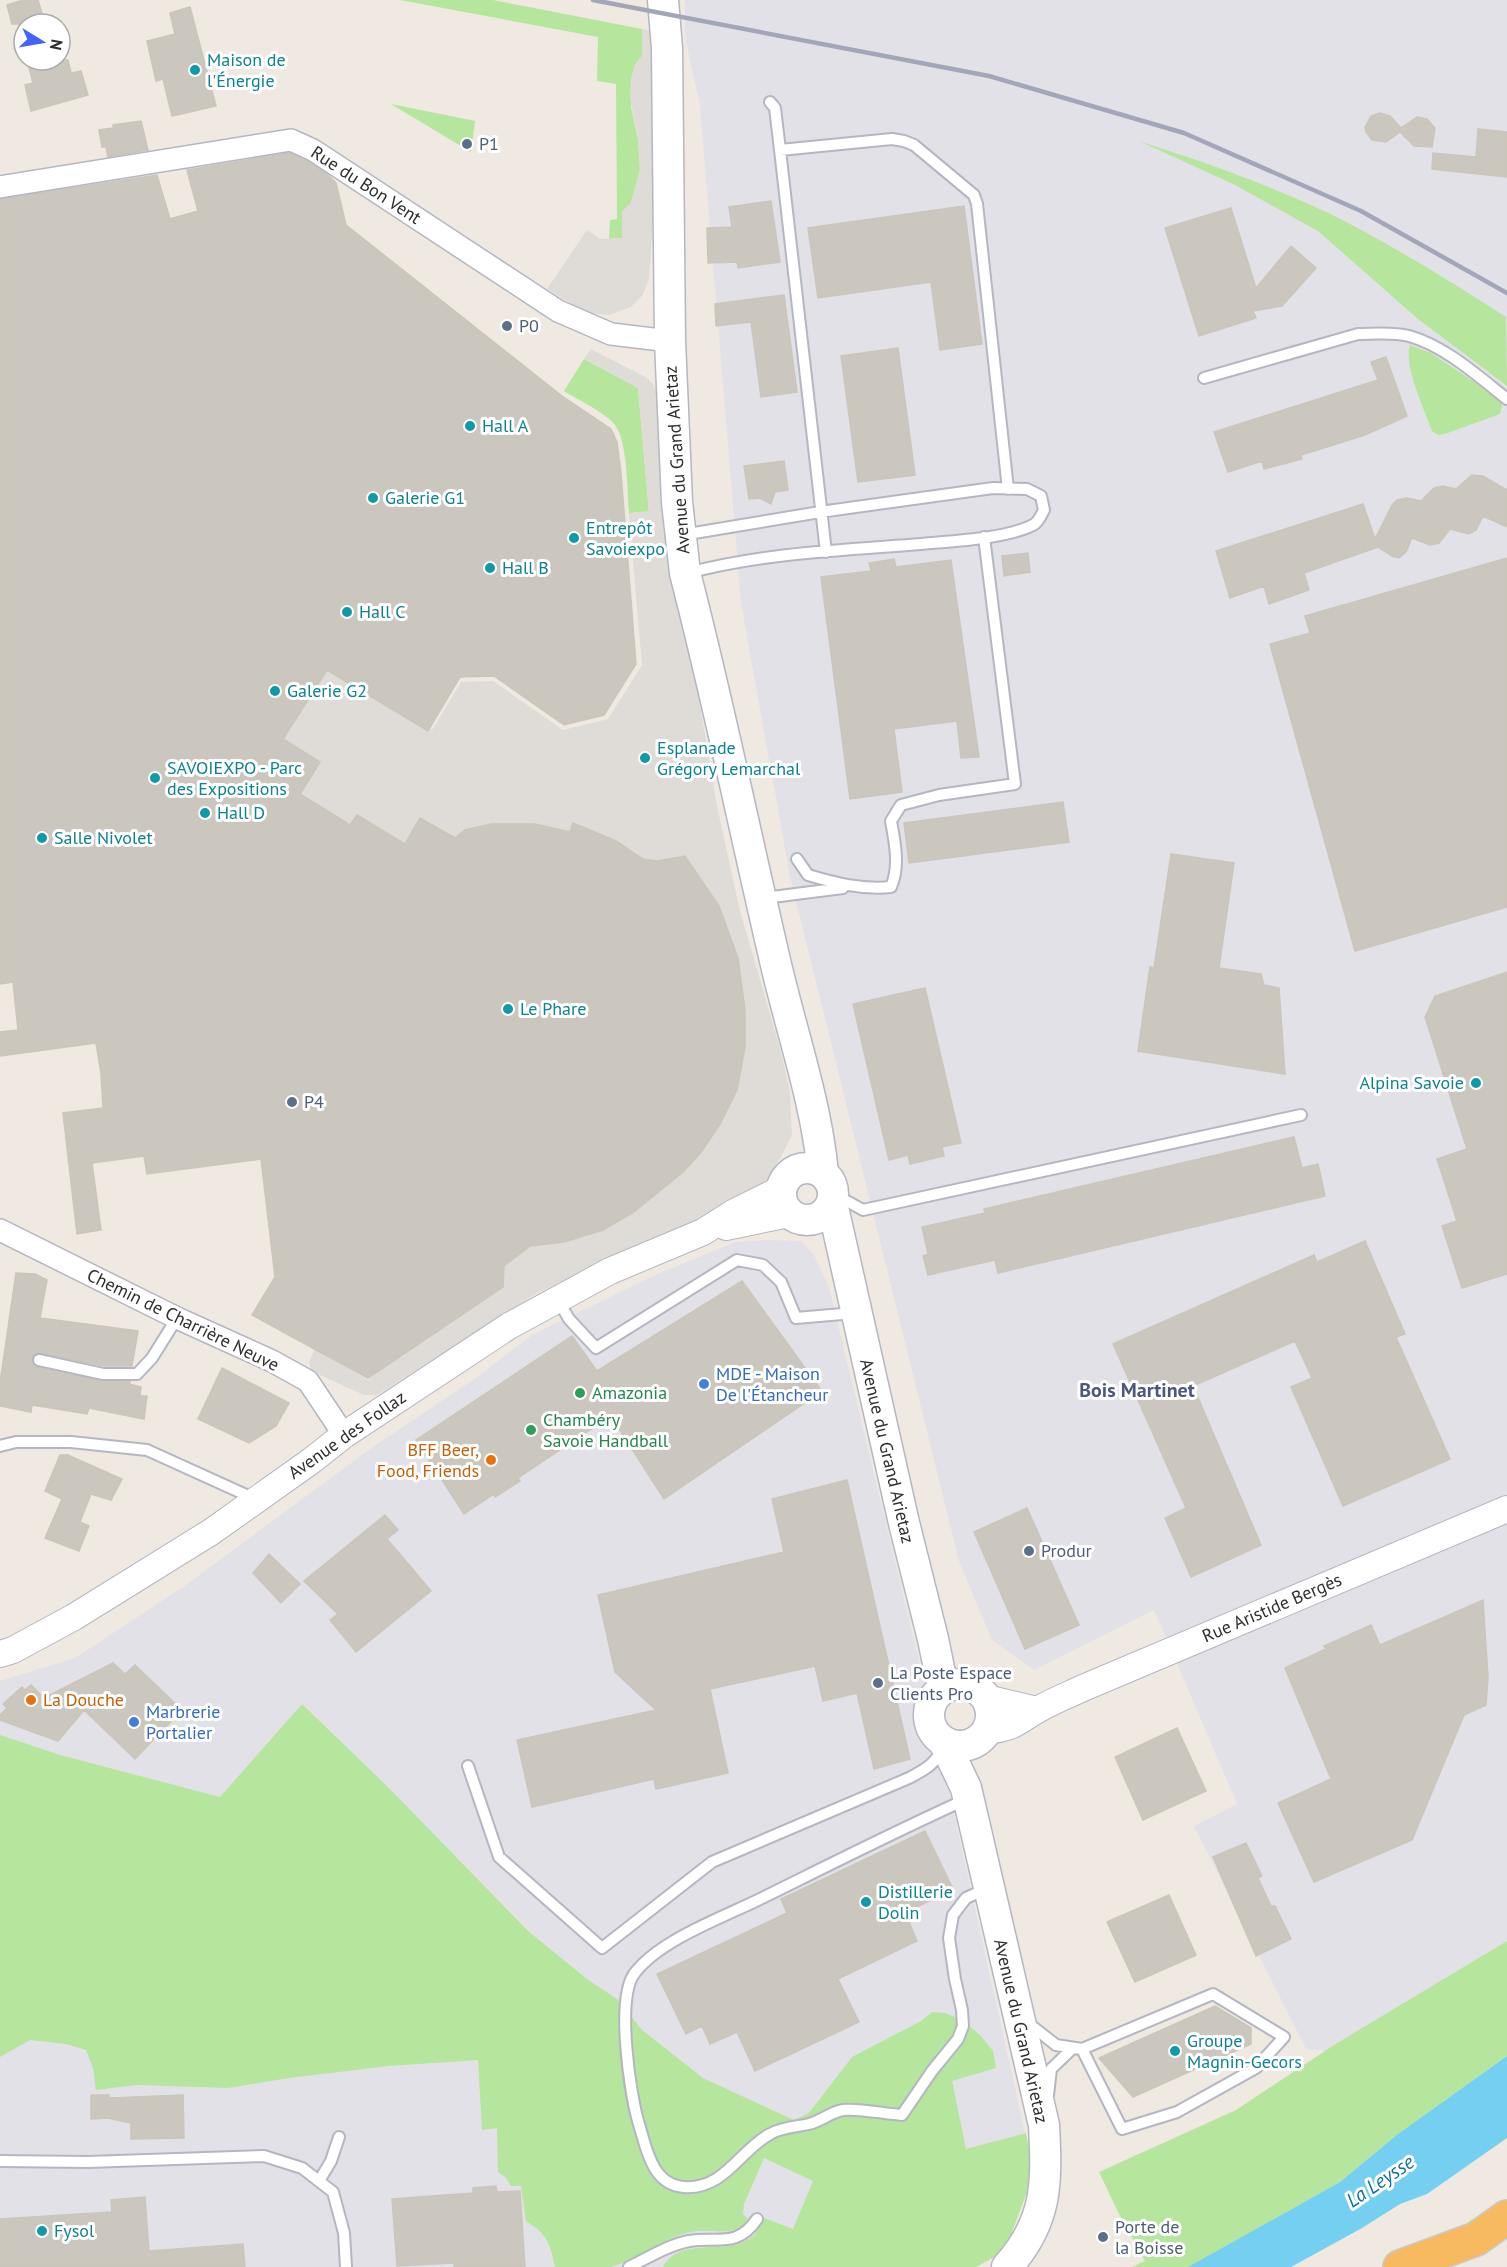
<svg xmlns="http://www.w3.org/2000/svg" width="1507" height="2267" viewBox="0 0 1507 2267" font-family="'PT Sans',sans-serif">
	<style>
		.industrial { fill: #e3e1e8 }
		.green { fill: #b6e59e }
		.plaza { fill: #dfdcd8 }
		.water { fill: #75cff0 }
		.building { fill: #cbc7bf; stroke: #cbc5ba; stroke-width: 1.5 }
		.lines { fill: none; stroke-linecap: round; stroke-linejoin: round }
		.service-casing { stroke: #b4b7c1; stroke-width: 14 }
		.minor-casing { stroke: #b4b7c1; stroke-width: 24 }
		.tertiary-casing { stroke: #b4b7c1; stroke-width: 28 }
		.secondary-casing { stroke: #b4b7c1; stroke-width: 33 }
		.trunk-casing { stroke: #c9c9c9; stroke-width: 36 }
		.service { stroke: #fff; stroke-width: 10 }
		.minor { stroke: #fff; stroke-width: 21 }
		.tertiary { stroke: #fff; stroke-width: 26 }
		.secondary { stroke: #fff; stroke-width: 30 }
		.trunk { stroke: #f8ba60; stroke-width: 33 }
		.rail { stroke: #a3a6b8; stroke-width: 4.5 }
		.culture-dot { fill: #0f9aa8; stroke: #fff; stroke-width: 2 }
		.service-dot { fill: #5c6f8a; stroke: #fff; stroke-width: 2 }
		.shop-dot { fill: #3f7fe0; stroke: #fff; stroke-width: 2 }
		.leisure-dot { fill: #2e9e5b; stroke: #fff; stroke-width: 2 }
		.food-dot { fill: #e8710a; stroke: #fff; stroke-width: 2 }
		.labels { text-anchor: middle; stroke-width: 6; stroke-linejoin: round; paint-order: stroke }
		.culture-label { font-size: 18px; fill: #0d838f; stroke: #fff; text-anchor: start }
		.service-label { font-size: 18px; fill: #4e5e75; stroke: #fff; text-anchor: start }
		.street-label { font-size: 18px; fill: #2e2e2e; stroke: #fff }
		.shop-label { font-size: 18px; fill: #366cbe; stroke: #fff; text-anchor: start }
		.leisure-label { font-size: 18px; fill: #27864d; stroke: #fff; text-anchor: start }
		.food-label { font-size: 18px; fill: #c56008; stroke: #fff; text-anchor: end }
		.neighbourhood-label { font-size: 20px; font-weight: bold; fill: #4d5680; stroke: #fff }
		.water-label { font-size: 20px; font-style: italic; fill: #0d6fa3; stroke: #fff }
	</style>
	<rect width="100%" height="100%" fill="#efe9e1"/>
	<path class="industrial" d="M685 0H1507V1956L1348 2053 1306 2049 1194 1826 1237 1804 1154 1610 1034 1670 992 1640 959 1561 790 877 741 603 700 106 685 37Z
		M766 1240 801 1241 814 1255 829 1287 933 1719 1034 2173 975 2267H0V1681L75 1658 183 1587 370 1449 473 1380 532 1335 651 1277 735 1242Z"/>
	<path class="green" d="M400 0H493L642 29V56L635 65 631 107 638 139 640 170 631 203 622 212V238L609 239 610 220 617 219 616 84 597 81 598 37Z
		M391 104 475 121 471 152Z
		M1139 141C1211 164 1284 190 1352 225 1405 253 1456 285 1506 317L1507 386 1418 319 1318 231 1235 185Z
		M1410 345 1431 353 1498 398 1502 404 1500 414 1445 434 1438 435 1432 431C1425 411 1403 365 1410 345Z
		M584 359 638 388 649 512 629 513C627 490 628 443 615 425 605 412 578 400 564 391Z
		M302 1704 390 1789 528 1931 587 1979 617 1999 642 2030 703 2078 794 2120 809 2113 852 2057 921 2021 932 2012 945 2013 962 2020 981 2036 993 2051 996 2068 952 2081 966 2149 1026 2133 1034 2173 1005 2251 976 2267H663C681 2234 730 2258 754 2235 758 2231 761 2223 764 2218L793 2229 813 2181 764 2158 744 2204 743 2214 748 2219C736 2238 715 2229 697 2231 665 2235 641 2259 611 2267 596 2267 571 2267 555 2267 550 2243 547 2234 526 2221L521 2186H511L506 2178 498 2172 497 2128 482 2130 478 2060 389 2066 289 2078 228 2088 136 2085 96 2090 93 2068 86 2050 66 2044 30 2040 0 2057V1735L60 1755 220 1797Z
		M1507 1941V2056L1398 2134 1340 2182 1192 2265 1188 2267H1132L1145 2261 1119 2214 1099 2172 1236 2110 1334 2045Z"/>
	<path class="plaza" d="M642 29 653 31 657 156 649 280 642 296 631 307 609 315 587 313 547 289 587 230 600 239 622 238V212L631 203 640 170 638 139 630 98 631 78 635 65 642 56Z
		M591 349 647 378 653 384 659 398 682 596 716 801 739 907 781 1052 790 1092 792 1135 781 1157 760 1189 751 1195 537 1293 377 1395H364L311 1371 309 1361 315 1349 368 1380 428 1334 408 850 272 943 202 929 267 745 320 662 432 730 461 682 493 681 563 730 608 719 642 665 629 513 649 511 638 388 584 359Z"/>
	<path class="water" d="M1507 2056V2138L1427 2194 1400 2204 1362 2228 1291 2267H1188L1340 2182 1398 2134Z"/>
	<path class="building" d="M23 0H38L45 24H12L7 5Z
		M190 7 216 106 172 116 163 79 156 81 147 41 175 34 170 13Z
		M27 60H68L71 73 81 71 88 95 31 111 25 85 33 83Z
		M1380 113 1390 116 1401 128 1417 117 1427 119 1435 128 1432 147 1414 146 1400 132 1386 142 1372 140 1366 132 1365 127 1371 116Z
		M141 121 148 150 108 157 106 147H102L99 130 113 128V125Z
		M1478 129 1507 132V177L1432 169 1433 153 1476 157Z
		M289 153 307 161 327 174 336 183 346 225 562 396 611 429 617 442 621 473 636 664 604 715 564 725 494 676 460 677 428 731 327 670 283 739 320 762 300 794 350 825 357 815 405 844 420 818 455 838 465 830 491 824H535L570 832 573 823 616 841 643 859 657 861 685 856 719 906 738 958 745 1010V1047L737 1090 720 1124 702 1151 683 1172 634 1212 603 1230 564 1242 530 1246 504 1266 503 1287 368 1378 252 1315 275 1277 261 1159 147 1174 144 1156 92 1163 101 1230 77 1234 63 1113 103 1108 101 1074 96 1043 0 1056V1032L18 1030 13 982 0 984V199L157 175 170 219 198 211 187 170Z
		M771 201 780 262 738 268 737 262 708 263 707 228 732 227 729 207Z
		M964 206 982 344 940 350 931 282 818 298 808 228Z
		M1231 208 1256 288 1291 246 1316 268 1282 306 1253 311 1256 318 1199 336 1165 228Z
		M784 295 797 392 761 397 751 322 716 326 715 304Z
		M898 348 915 475 858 482 841 356Z
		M1386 357 1407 416 1365 435 1301 455 1302 459 1264 469 1262 461 1228 472 1214 432 1378 380 1371 362Z
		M784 461 788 490 775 492 771 504 760 498 749 499 744 466Z
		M1472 475 1483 476 1507 490V527L1483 516 1476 530 1469 534 1450 529 1439 543 1430 545 1412 538 1406 552 1399 558 1392 556 1378 547 1304 573 1309 590 1269 604 1264 586 1230 598 1216 551 1363 504 1375 539 1392 505 1397 500 1407 498 1421 501 1434 488 1443 486 1456 489Z
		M1028 553 1030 572 1004 576 1002 556Z
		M1507 558V907L1355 951 1270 644 1310 633 1305 616Z
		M894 559 896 567 951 560 979 757 961 758 957 721 894 729 902 792 850 799 821 577 871 571 869 563Z
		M1063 802 1069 842 909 863 904 823Z
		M1171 854 1234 863 1219 968 1261 974 1264 985 1279 988 1285 1074 1138 1051 1150 967 1154 968Z
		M1507 972V1274L1462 1288 1442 1226 1457 1221 1437 1159 1467 1149 1425 1017 1435 996Z
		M925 988 961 1143 942 1147 944 1156 910 1164 908 1155 889 1160 853 1004Z
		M1294 1137 1302 1168 1318 1164 1325 1196 998 1273 995 1260 928 1275 923 1256 928 1254 922 1227 985 1213 984 1209Z
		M1365 1241 1405 1334 1396 1337 1450 1459 1343 1506 1291 1387 1312 1378 1295 1341 1193 1386 1261 1545 1191 1577 1165 1518 1186 1508 1113 1344 1314 1255 1317 1262Z
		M16 1273 35 1274 47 1280 40 1318 138 1331 132 1366H104L40 1353 33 1355 32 1362 37 1367 102 1381 130 1382 129 1384 141 1387 140 1396H147L144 1419 89 1408 87 1414 32 1405 31 1412 0 1406V1383Z
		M742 1281 822 1391 664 1499 611 1416 518 1478 520 1481 495 1497 494 1494 464 1514 416 1440 572 1336 597 1371Z
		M222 1368 289 1403 276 1426 249 1443 198 1419Z
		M60 1455H68L122 1479 111 1500 91 1494 80 1522 89 1526 79 1551 45 1538 62 1499 45 1491Z
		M847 1480 910 1759 874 1769 857 1693 823 1701 815 1666 710 1689 728 1773 656 1789 654 1779 532 1807 517 1740 656 1710 615 1672 598 1595 784 1552 772 1499Z
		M1027 1508 1079 1625 1025 1649 974 1532Z
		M385 1515 398 1530 387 1539 431 1591 356 1652 330 1620 338 1614 304 1581Z
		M269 1554 300 1584 281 1603 253 1573Z
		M1483 1600 1488 1677 1486 1705 1464 1715 1412 1840 1314 1882 1278 1803 1331 1779 1285 1668 1326 1649 1324 1646 1371 1625 1380 1645Z
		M113 1663 125 1674 135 1665 182 1710 135 1759 84 1710 58 1741 0 1720V1715L7 1708 3 1704 22 1687 25 1690 31 1685 44 1698Z
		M1177 1728 1206 1791 1143 1820 1115 1757Z
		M925 1831 953 1889 905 1913 917 1941 838 1979 859 2022 755 2071 737 2032 710 2044 702 2026 686 2034 657 1974 787 1913 781 1899Z
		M1246 1843 1262 1876 1258 1878 1271 1906H1275L1291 1939 1256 1956 1213 1857Z
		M1169 1895 1196 1955 1135 1982 1107 1922Z
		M1215 2006 1251 2028V2044L1133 2097 1099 2058Z
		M91 2095H109V2098L183 2095 184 2138 131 2139V2123L108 2118 91 2119Z
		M496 2186 497 2192 520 2191 525 2267H454V2263L397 2266 392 2199 473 2193V2188Z
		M145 2197 149 2251 243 2244 245 2267H0V2219L112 2212 111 2200Z"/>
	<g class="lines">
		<defs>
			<path id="service" d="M770 102 775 108 780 150 826 552
				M780 150 892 139 904 141 914 145 974 195 977 204 1008 489
				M1204 378 1358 334C1374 334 1393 332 1409 336 1445 346 1478 376 1507 399
				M682 535 820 512 993 488 1027 489 1041 496 1044 510C1041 515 1039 522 1033 525 1005 539 953 541 921 544 844 550 763 553 688 573
				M797 859 808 875C835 883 862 890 891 887 900 866 895 843 891 821L901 805 939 795 1015 784 984 537
				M764 898 843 888
				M836 1195 863 1210 1301 1115
				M557 1298 569 1319 596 1348 737 1260 763 1265 781 1282 796 1318 854 1313
				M39 1360 103 1374H137L152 1358 177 1318
				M0 1446 16 1442H71L147 1450 255 1499
				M468 1766 499 1857 602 1948 712 1862 909 1778C924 1770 936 1764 942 1748
				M967 1799C896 1831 827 1866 758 1900 721 1918 658 1941 634 1974 616 2000 630 2092 638 2121 646 2146 651 2185 684 2187 724 2190 740 2150 770 2134 782 2127 796 2127 809 2124 821 2121 831 2112 843 2110 857 2108 886 2114 902 2115L932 2071 958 2039 963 2026 962 2010 955 1979 949 1938 953 1915 966 1898 986 1889
				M1028 2023 1056 2045 1082 2049 1213 1994 1284 2037 1256 2068 1177 2112 1122 2129 1082 2049
				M1048 2095 1051 2069 1073 2048
				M0 2161 88 2162 264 2156 302 2168 333 2192 344 2233 346 2267
				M319 2181 331 2161 339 2137
				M629 2267C648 2258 668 2245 689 2241 716 2236 737 2249 757 2219"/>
			<path id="minor" d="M0 187 291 140 313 150 558 311 611 334 670 341
				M0 1230 177 1318 272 1361 308 1381 344 1435"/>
			<path id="tertiary" d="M726 1227 789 1214
				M0 1654 13 1650 74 1617 211 1532 311 1461 344 1435 509 1326 610 1271 703 1232 733 1213 781 1189
				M986 1698 1037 1710
				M986 1731C1015 1728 1016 1722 1039 1709 1053 1701 1068 1695 1083 1688L1507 1509"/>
			<path id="secondary" d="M663 0 667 48 670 341 677 502 685 573C718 700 744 828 774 956 790 1028 816 1099 823 1173
				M781 1194a26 26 0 1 1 52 0a26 26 0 1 1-52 0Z
				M832 1203 904 1523 933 1639 943 1688
				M929 1715a31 31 0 1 1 62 0a31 31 0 1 1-62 0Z
				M944 1742 966 1788 1044 2125C1047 2183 1048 2221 1007 2267"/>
			<path id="trunk" d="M1400 2267 1476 2239 1507 2217"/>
		</defs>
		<use href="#service" class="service-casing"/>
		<use href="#minor" class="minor-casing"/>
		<use href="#tertiary" class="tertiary-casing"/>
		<use href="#secondary" class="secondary-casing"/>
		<use href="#trunk" class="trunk-casing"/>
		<use href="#service" class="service"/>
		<use href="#minor" class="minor"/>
		<use href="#tertiary" class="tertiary"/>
		<use href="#secondary" class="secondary"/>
		<use href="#trunk" class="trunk"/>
		<path class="rail" d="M593 0 989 76 1184 133 1361 211 1507 293"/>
	</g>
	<g class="culture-dot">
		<circle cx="195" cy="70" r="6"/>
		<circle cx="470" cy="426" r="6"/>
		<circle cx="373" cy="498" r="6"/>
		<circle cx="574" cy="538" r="6"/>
		<circle cx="490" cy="568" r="6"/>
		<circle cx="347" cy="612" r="6"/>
		<circle cx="275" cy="691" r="6"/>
		<circle cx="645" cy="758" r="6"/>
		<circle cx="155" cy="778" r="6"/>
		<circle cx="205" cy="813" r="6"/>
		<circle cx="42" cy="838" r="6"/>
		<circle cx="508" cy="1009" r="6"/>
		<circle cx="1476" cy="1083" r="6"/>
		<circle cx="866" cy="1902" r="6"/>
		<circle cx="1175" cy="2051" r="6"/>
		<circle cx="42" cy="2231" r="6"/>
	</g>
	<g class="service-dot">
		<circle cx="467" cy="144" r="6"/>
		<circle cx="507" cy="326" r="6"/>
		<circle cx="292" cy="1102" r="6"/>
		<circle cx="1029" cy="1551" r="6"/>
		<circle cx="878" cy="1683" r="6"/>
		<circle cx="1103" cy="2237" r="6"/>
	</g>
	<g class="shop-dot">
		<circle cx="704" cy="1384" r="6"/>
		<circle cx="134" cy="1722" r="6"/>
	</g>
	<g class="leisure-dot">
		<circle cx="580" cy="1393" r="6"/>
		<circle cx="531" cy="1430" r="6"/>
	</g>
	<g class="food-dot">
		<circle cx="491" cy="1460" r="6"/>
		<circle cx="31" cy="1700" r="6"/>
	</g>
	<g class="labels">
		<g class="culture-label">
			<text x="207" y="66">Maison de<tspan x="207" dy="21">l'Énergie</tspan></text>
			<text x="482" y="432">Hall A</text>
			<text x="385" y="504">Galerie G1</text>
			<text x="586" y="534">Entrepôt<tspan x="586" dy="21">Savoiexpo</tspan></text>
			<text x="502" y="574">Hall B</text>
			<text x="359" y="618">Hall C</text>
			<text x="287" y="697">Galerie G2</text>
			<text x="657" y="754">Esplanade<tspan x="657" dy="21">Grégory Lemarchal</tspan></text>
			<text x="167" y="774">SAVOIEXPO - Parc<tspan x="167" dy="21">des Expositions</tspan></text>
			<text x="217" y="819">Hall D</text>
			<text x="54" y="844">Salle Nivolet</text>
			<text x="520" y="1015">Le Phare</text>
			<text x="1464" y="1089" text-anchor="end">Alpina Savoie</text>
			<text x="878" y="1898">Distillerie<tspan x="878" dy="21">Dolin</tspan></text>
			<text x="1187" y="2047">Groupe<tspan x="1187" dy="21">Magnin-Gecors</tspan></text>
			<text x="54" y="2237">Fysol</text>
		</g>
		<g class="service-label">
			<text x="479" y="150">P1</text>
			<text x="519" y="332">P0</text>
			<text x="304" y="1108">P4</text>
			<text x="1041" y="1557">Produr</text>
			<text x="890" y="1679">La Poste Espace<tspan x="890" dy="21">Clients Pro</tspan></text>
			<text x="1115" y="2233">Porte de<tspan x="1115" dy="21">la Boisse</tspan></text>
		</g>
		<g class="street-label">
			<text transform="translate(366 185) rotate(33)" y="6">Rue du Bon Vent</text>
			<text transform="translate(677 460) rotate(-94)" y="6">Avenue du Grand Arietaz</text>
			<text transform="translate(183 1320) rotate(26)" y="6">Chemin de Charrière Neuve</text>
			<text transform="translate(347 1435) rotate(-35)" y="6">Avenue des Follaz</text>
			<text transform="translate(887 1451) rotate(77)" y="6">Avenue du Grand Arietaz</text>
			<text transform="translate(1272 1608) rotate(-23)" y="6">Rue Aristide Bergès</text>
			<text transform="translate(1021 2031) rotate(77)" y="6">Avenue du Grand Arietaz</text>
		</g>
		<g class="shop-label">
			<text x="716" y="1380">MDE - Maison<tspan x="716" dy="21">De l'Étancheur</tspan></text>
			<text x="146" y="1718">Marbrerie<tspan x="146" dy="21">Portalier</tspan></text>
		</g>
		<g class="leisure-label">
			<text x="592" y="1399">Amazonia</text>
			<text x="543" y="1426">Chambéry<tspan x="543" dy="21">Savoie Handball</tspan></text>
		</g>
		<g class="food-label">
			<text x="479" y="1456">BFF Beer,<tspan x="479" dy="21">Food, Friends</tspan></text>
			<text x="43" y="1706" text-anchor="start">La Douche</text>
		</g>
		<g class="neighbourhood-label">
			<text x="1137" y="1397">Bois Martinet</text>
		</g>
		<g class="water-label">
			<text transform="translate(1380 2181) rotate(-34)" y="7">La Leysse</text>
		</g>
	</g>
	<g transform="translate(42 42) rotate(101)"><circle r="28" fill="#ffffff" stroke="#ababab" stroke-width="1.5"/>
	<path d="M0-4.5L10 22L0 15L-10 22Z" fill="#4264fb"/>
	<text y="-9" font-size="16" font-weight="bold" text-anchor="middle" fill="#2e2e2e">N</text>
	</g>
</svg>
